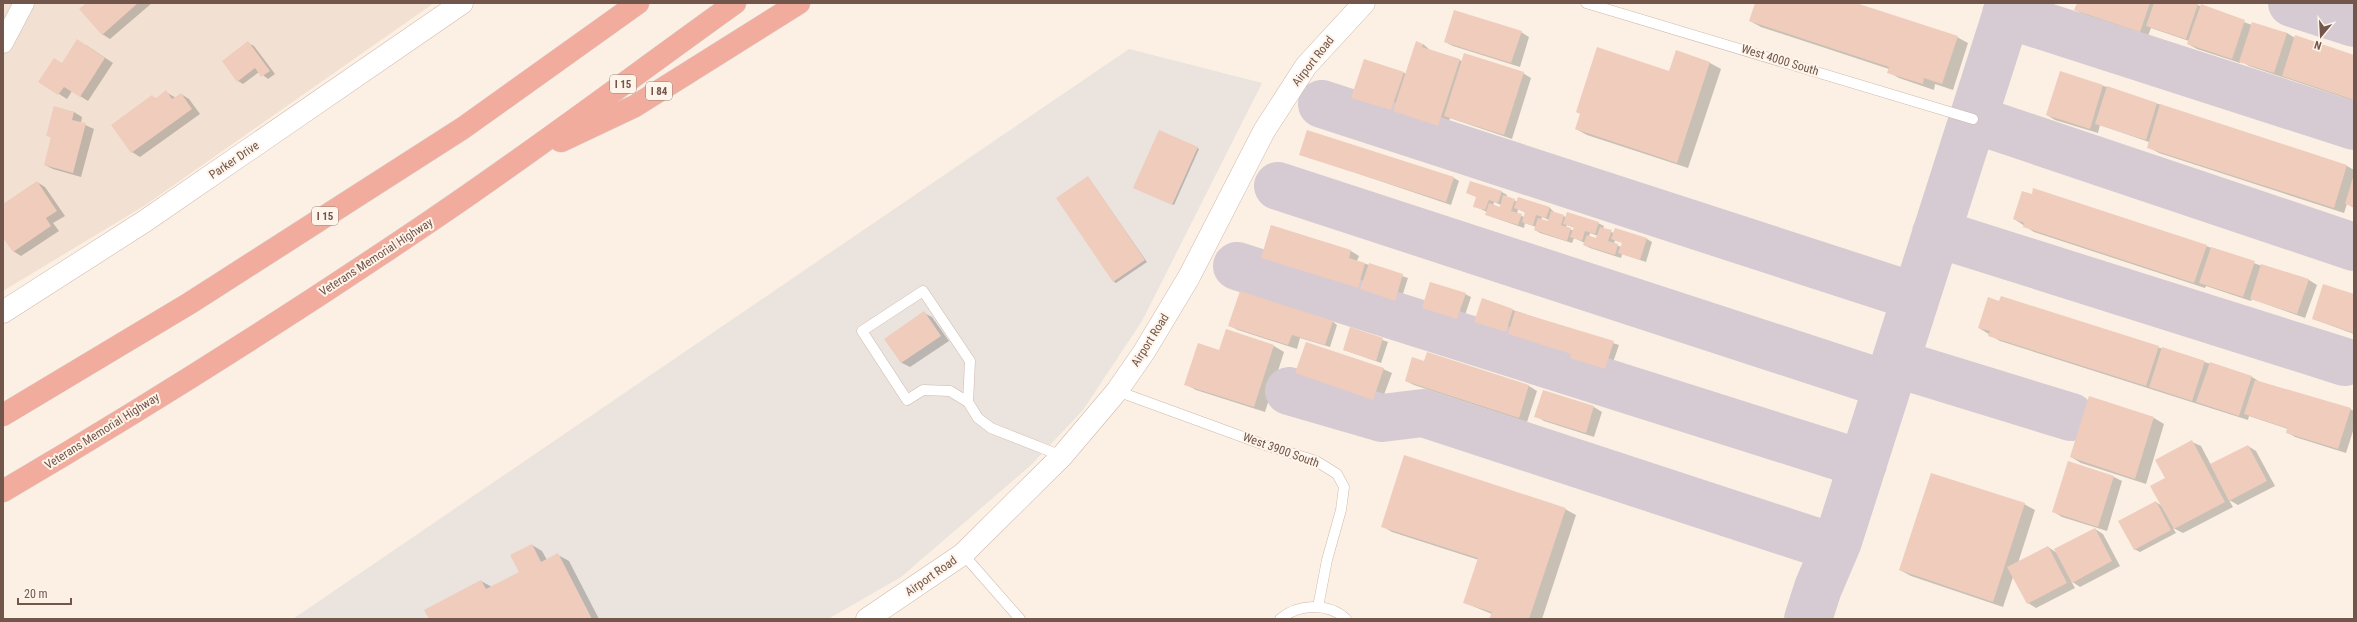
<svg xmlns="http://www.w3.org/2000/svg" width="2357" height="622" viewBox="0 0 2357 622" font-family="'Roboto Condensed',sans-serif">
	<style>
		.residential { fill: #f2e1d2 }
		.industrial { fill: #eae3de }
		.shadow { fill: #0003; fill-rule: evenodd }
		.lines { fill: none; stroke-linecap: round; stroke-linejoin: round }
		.taxiway { stroke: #d6cad3; stroke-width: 48 }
		.building { fill: #efccbc }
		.lane-casing { stroke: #ceb9ad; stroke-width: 11 }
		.street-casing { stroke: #ceb9ad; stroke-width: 21 }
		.secondary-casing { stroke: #d1b8ab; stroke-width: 23 }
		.highway-casing { stroke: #d8cfcd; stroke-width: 23 }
		.lane { stroke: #fff; stroke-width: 10 }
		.street { stroke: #fff; stroke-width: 20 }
		.secondary { stroke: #fff; stroke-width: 22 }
		.highway { stroke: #f2ac9d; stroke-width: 22 }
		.labels { text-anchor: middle; stroke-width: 4; stroke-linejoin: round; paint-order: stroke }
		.shield { fill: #fef4e9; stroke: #9c857a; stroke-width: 1 }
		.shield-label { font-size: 11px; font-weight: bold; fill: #72554b }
		.street-label { font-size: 12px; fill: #72554b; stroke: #fef4e9 }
	</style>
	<rect width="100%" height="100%" fill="#fbf0e3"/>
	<path class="residential" d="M3 3H434L144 206 3 291Z"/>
	<path class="industrial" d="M1129 49 1262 83 1142 321 1083 410 1031 465 901 577 828 619H293Z"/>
	<path class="shadow" d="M88 3H152L110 39 102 34Z
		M1756 3H1853L1957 37 1968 43 1953 90 1935 84 1934 90 1899 78 1888 72 1889 69 1761 27 1750 21Z
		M2078 3H2192L2252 25 2287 33 2295 38 2354 56V101L2249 66 2241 61 2240 63 2197 49 2188 44 2189 41 2151 28 2148 36 2083 14 2075 10Z
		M1521 32 1529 37 1520 67 1453 46 1445 42Z
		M248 43 254 46 275 74 268 79 259 72 243 84 238 81Z
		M1423 44 1430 50 1462 61 1523 73 1531 78 1512 139 1450 118 1446 130 1361 102 1353 97 1403 72 1406 74Z
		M86 45 113 63 88 101 72 91 67 99 40 82Z
		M1676 52 1710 63 1721 69 1688 168 1587 135 1576 129 1670 72Z
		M2061 72 2347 166 2354 170V208L2347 204 2344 213 2159 153 2148 147 2149 142 2100 125 2098 133 2055 120 2047 115Z
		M166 92 176 98 181 94 189 99 200 114 140 157 132 152 112 125 152 96 156 99Z
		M54 107 74 112 82 117 81 123 94 129 81 177 53 169 45 165 52 138 47 135Z
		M1197 148 1199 149 1174 205 1137 189Z
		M1300 154 1454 178 1459 181 1451 205Z
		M1088 177 1147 262 1116 283 1113 281Z
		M37 182 45 187 65 216 53 223 59 231 21 256 13 251 3 236V205Z
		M1471 182 1502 192 1507 195 1506 197 1518 202 1519 198 1550 208 1555 213 1566 217 1598 223 1604 226 1603 229 1614 233 1616 229 1647 239 1652 242 1646 262 1622 254 1621 258 1590 248 1584 245 1585 243 1574 238 1572 243 1540 233 1535 230 1536 227 1525 223 1524 228 1492 217 1486 214 1487 212 1474 206 1477 197 1467 193ZM1494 202 1501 205 1500 208 1493 206ZM1518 209 1526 213 1524 217 1517 214ZM1542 217 1549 220 1548 222 1541 220ZM1567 225 1575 228 1574 231 1566 227ZM1590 233 1598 236 1597 239 1589 237ZM1615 240 1623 243 1621 247 1614 244Z
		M2014 219 2206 246 2262 266 2309 280 2317 285 2305 318 2252 299 2251 301 2206 286 2205 288 2034 232Z
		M1271 226 1351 251 1359 256 1357 261 1408 278 1400 303 1270 262 1262 257Z
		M1465 294 1471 297 1463 321 1423 307Z
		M2354 295V334L2313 319Z
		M2002 298 2252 377 2260 382 2350 409 2354 411V428L2346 453 2295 437 2287 432 2288 429 2249 416 2248 420 2000 341 1979 328Z
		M1513 310 1619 345 1610 371 1577 360 1572 356 1517 339 1509 334 1475 321Z
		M924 313 932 317 949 341 910 367 902 363 885 339Z
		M1332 321 1337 325 1330 347 1300 338 1297 349 1238 330 1230 326Z
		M1351 328 1388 342 1381 363 1344 350Z
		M1274 346 1284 352 1265 412 1196 390 1185 384Z
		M1428 354 1529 386 1537 391 1527 422 1414 385 1406 381 1425 362Z
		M1383 369 1392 373 1381 403 1304 377 1296 373Z
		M1544 391 1594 407 1602 412 1594 437 1544 421 1536 416Z
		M2154 418 2164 424 2146 484 2081 463 2071 457Z
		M2192 442 2201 446 2211 465 2248 446 2256 451 2275 486 2238 505 2229 500 2233 507 2183 533 2173 528 2176 533 2140 552 2134 549 2156 502 2162 506 2166 478Z
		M2069 463 2114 477 2122 481 2107 531 2062 517 2054 512Z
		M2024 504 2035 510 2018 563 2048 547 2057 553 2095 529 2103 534 2120 566 2080 587 2071 581 2075 588 2036 608 2028 603 2013 577 2003 607 1911 576 1900 570Z
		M1565 509 1576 515 1542 619H1490L1492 614 1465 603 1479 560 1392 532 1382 526Z
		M532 545 542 551 547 560 558 555 569 561 599 619H430L481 581 492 587 521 573Z"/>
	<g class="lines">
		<path class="taxiway" d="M2292 3 2354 23
			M2006 14 2354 126
			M1322 104 1916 297
			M1973 119 2354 247
			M1278 186 1888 385
			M1936 233 2345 362
			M1237 266 1863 464
			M1895 363 2071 417
			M1289 391 1382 418 1423 413 1832 547
			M1808 619 1818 588 1838 541 2010 3"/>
	</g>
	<path class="building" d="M86 3H138L102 35 79 9Z
		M1755 3H1856L1958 36 1942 84 1924 78 1923 84 1887 73 1889 67 1749 21Z
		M2077 3H2150L2140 32 2074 10Z
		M2154 3 2198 4 2186 39 2146 26Z
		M2201 4 2245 20 2232 59 2187 44Z
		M1454 10 1522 31 1511 63 1444 42Z
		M2252 22 2287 33 2274 73 2239 62Z
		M2295 35 2354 55V100L2282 76Z
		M77 39 105 58 80 97 64 87 58 95 38 82 54 58 62 63Z
		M248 41 270 71 261 77 255 68 237 82 222 61Z
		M1416 41 1423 44 1422 47 1460 59 1438 126 1393 111Z
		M1597 47 1669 71 1676 50 1710 62 1677 163 1575 129 1580 114 1576 112Z
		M1464 53 1524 72 1504 135 1444 116Z
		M1364 59 1404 72 1391 110 1351 98Z
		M2060 71 2103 85 2090 129 2046 115Z
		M2107 86 2157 103 2146 140 2095 124Z
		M166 90 172 99 181 93 192 109 131 153 111 125 152 95 155 99Z
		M2160 104 2347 165 2334 208 2147 148Z
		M54 106 74 112 72 120 86 123 73 173 44 165 51 137 46 136Z
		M1159 130 1198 147 1172 205 1133 188Z
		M1307 130 1454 177 1446 202 1299 155Z
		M2354 174V207L2345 204Z
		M1088 176 1145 260 1113 282 1056 198Z
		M37 181 57 211 46 218 51 226 13 252 3 238V204Z
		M1470 181 1502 191 1498 203 1489 200 1485 210 1473 207 1476 197 1466 193Z
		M2033 188 2207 245 2194 283 2023 227 2024 223 2013 219 2022 191 2032 194Z
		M1503 195 1515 199 1511 211 1522 214 1518 225 1485 215 1489 203 1500 207Z
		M1518 197 1550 207 1546 218 1536 215 1533 226 1522 222 1525 212 1514 208Z
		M1551 211 1564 215 1561 225 1571 228 1567 241 1534 230 1538 218 1548 221Z
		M1567 212 1599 222 1595 234 1585 231 1582 241 1570 237 1574 227 1563 224Z
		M1271 225 1351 250 1349 258 1365 263 1358 288 1261 258Z
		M1600 227 1612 230 1608 241 1618 244 1615 255 1583 245 1587 235 1596 238Z
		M1615 228 1647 238 1640 260 1618 253 1622 243 1611 239Z
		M2211 247 2255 261 2243 297 2199 283Z
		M1369 263 1403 274 1395 301 1360 289Z
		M2261 264 2309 279 2297 314 2250 299Z
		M1430 282 1466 293 1457 319 1422 308Z
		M2323 284 2354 294V333L2312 319Z
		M1240 291 1333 321 1325 345 1292 335 1288 345 1228 326Z
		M2001 296 2159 346 2146 386 1988 336 1990 331 1978 328 1988 297 1999 301Z
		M1482 298 1513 309 1506 332 1474 322Z
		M924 311 941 336 901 363 884 339Z
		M1515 311 1614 341 1605 369 1570 358 1571 354 1508 334Z
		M1350 327 1383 338 1376 361 1343 350Z
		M1226 329 1274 345 1254 407 1184 385 1198 343 1219 350Z
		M1306 342 1384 368 1373 400 1295 373Z
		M2162 347 2205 361 2192 401 2149 387Z
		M1427 352 1529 385 1519 418 1405 381 1412 357 1424 361Z
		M2210 362 2252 376 2239 416 2196 402Z
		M2255 380 2351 408 2338 449 2286 433 2287 428 2244 414Z
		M1543 390 1594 406 1586 433 1534 417Z
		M2089 396 2154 417 2135 479 2070 457Z
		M2192 440 2225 502 2174 529 2150 486 2165 478 2155 460Z
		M2248 445 2267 481 2229 501 2210 464Z
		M1404 455 1566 508 1529 619H1489L1492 612 1463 603 1478 558 1381 527Z
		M2068 461 2114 476 2098 527 2052 512Z
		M1931 473 2025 503 1993 602 1899 570Z
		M2156 501 2171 530 2134 550 2118 521Z
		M2095 528 2112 561 2072 583 2054 549Z
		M532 544 541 562 558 553 592 619H429L424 610 481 580 486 589 519 572 510 555Z
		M2048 546 2067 583 2027 604 2007 567Z"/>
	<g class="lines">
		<defs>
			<path id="lane" d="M1586 3 1973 119
				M1117 391 1262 444 1316 461 1337 474 1344 487 1341 510 1327 560 1318 607
				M968 402 970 361 923 291 862 331 907 400 923 390 950 391 968 402 978 418 991 428 1062 456
				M963 554 1020 619
				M1280 619C1298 604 1328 602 1346 619"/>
			<path id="street" d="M3 43 24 3"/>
			<path id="secondary" d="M3 312 145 221 462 3
				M867 619 963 554 1062 456 1117 391 1144 352 1189 277 1264 131 1306 66 1364 3"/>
			<path id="highway" d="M561 141 635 106 799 3
				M3 415 190 303 463 128 638 3
				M3 491C148 406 290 316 429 222 533 152 633 76 735 3"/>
		</defs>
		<use href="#lane" class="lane-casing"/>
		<use href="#street" class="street-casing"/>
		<use href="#secondary" class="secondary-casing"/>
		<use href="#highway" class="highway-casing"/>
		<use href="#lane" class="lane"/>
		<use href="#street" class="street"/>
		<use href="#secondary" class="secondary"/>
		<use href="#highway" class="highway"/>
	</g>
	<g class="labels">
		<g class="shield">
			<rect x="610" y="75" width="26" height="18" rx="3"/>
			<rect x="646" y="82" width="26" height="18" rx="3"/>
			<rect x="312" y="207" width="26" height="18" rx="3"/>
		</g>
		<g class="shield-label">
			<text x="623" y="88">I 15</text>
			<text x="659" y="95">I 84</text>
			<text x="325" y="220">I 15</text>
		</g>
		<g class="street-label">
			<text transform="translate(1780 60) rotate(17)" y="4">West 4000 South</text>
			<text transform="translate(1313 61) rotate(-52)" y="4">Airport Road</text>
			<text transform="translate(234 160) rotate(-34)" y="4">Parker Drive</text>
			<text transform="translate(376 257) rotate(-33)" y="4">Veterans Memorial Highway</text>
			<text transform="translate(1150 340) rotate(-58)" y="4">Airport Road</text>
			<text transform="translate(102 431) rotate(-32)" y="4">Veterans Memorial Highway</text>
			<text transform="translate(1281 450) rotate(20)" y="4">West 3900 South</text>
			<text transform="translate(931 576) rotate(-35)" y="4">Airport Road</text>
		</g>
	</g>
	<rect width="2357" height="622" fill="none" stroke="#72554b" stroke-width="8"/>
	<g transform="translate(2321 36) rotate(198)" stroke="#fef4e9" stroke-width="3" paint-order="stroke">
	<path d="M0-3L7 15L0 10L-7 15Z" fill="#72554b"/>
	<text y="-6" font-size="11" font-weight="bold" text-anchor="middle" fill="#72554b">N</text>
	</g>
	<path d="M18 598v6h53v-6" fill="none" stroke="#72554b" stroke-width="2"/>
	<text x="24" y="598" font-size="12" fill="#72554b" stroke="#fef4e9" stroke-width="3" paint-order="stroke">20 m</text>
</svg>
